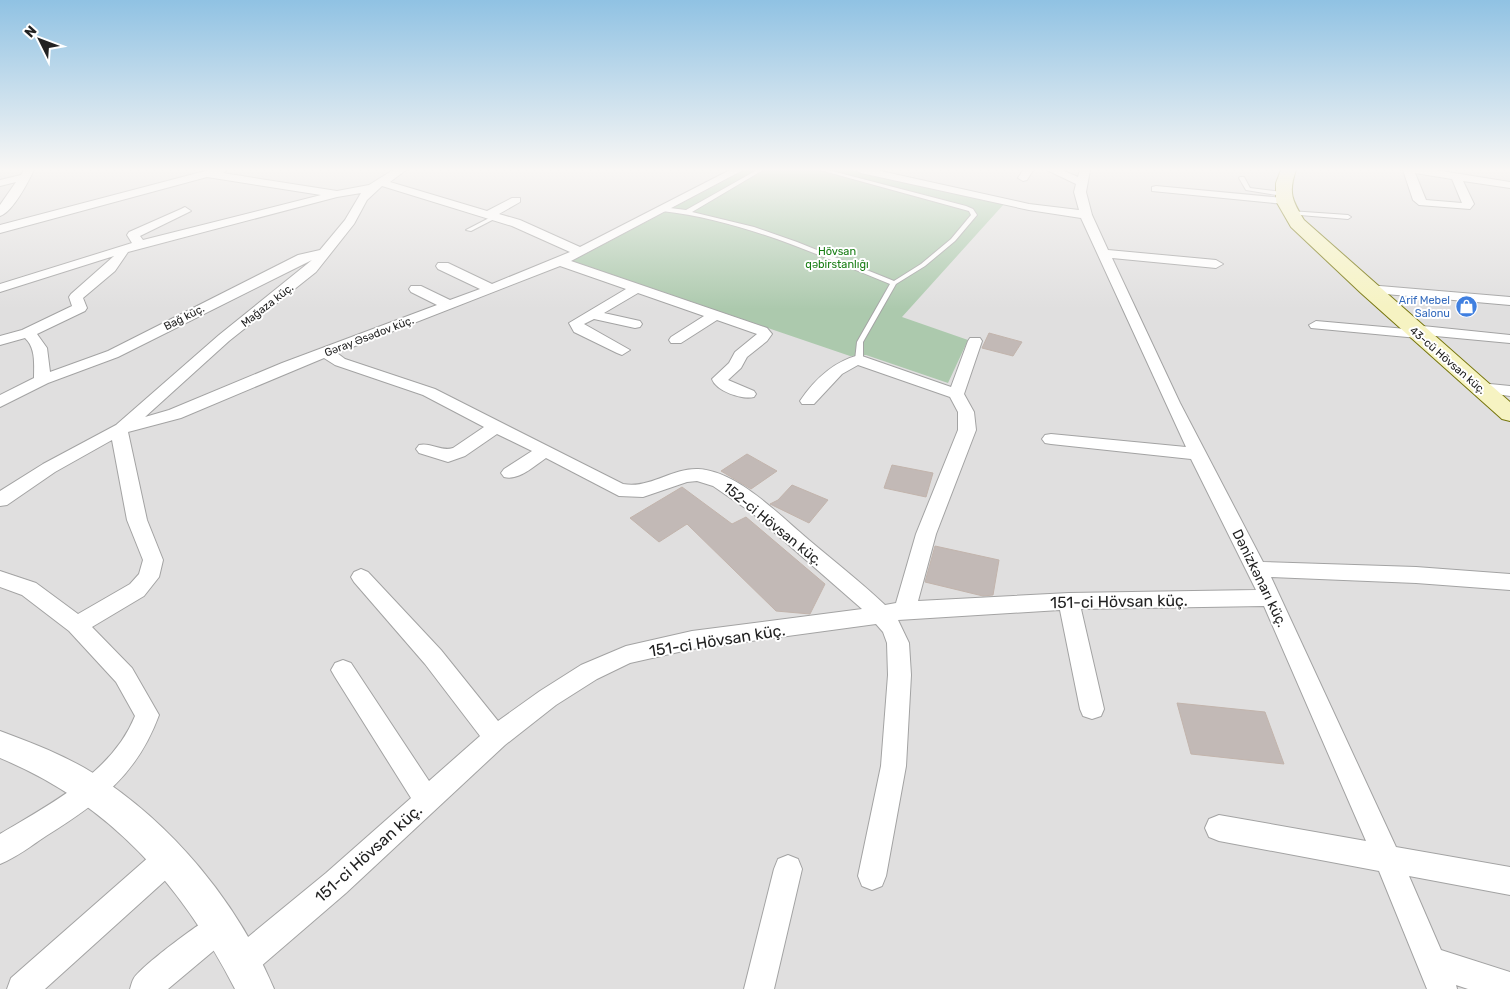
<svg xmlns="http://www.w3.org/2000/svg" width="1510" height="989" viewBox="0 0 1510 989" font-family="Rubik,sans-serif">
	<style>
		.residential { fill: #e0dfdf }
		.cemetery { fill: #acc9ad }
		.building { fill: #c2b9b6; stroke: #c2b4ac }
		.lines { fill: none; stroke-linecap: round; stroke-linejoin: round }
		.service-casing { stroke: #a3a3a3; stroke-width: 2 }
		.minor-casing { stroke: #a3a3a3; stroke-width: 2 }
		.tertiary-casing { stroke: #a3a3a3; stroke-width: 2 }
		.secondary-casing { stroke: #76750c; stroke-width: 2 }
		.service { fill: #fff; fill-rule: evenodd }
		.minor { fill: #fff; fill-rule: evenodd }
		.tertiary { fill: #fff; fill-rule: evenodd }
		.secondary { fill: #f6f3c2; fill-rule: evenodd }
		.labels { text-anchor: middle; stroke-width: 4; stroke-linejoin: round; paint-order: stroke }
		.far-park-label { font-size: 11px; fill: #177d13; stroke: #fff }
		.far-shop-label { font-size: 11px; fill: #366cbe; stroke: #fff; text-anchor: end }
		.far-street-label { font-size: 11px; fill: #222; stroke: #fff }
		.street-label { font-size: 14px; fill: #222; stroke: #fff }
		.near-street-label { font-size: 16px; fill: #222; stroke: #fff }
	</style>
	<rect width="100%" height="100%" fill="#f1eee9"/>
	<path class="residential" d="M0 170H1510V989H0Z"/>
	<path class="cemetery" d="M745 170H851L1004 204 902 317 968 340 948 383 866 355 850 356 572 261Z"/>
	<path class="building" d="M989 333 1022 342 1013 356 982 348Z
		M747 454 777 471 751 489 721 471Z
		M892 465 933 473 926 497 884 488Z
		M792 485 828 500 809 523 770 504 778 500Z
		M682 487 732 524 746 517 825 584 810 614 776 611 687 524 659 542 630 518Z
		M935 546 999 560 993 595 983 596 925 582Z
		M1177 703 1265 712 1284 764 1191 754Z"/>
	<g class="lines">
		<defs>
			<path id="service" d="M757 170H763L692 212 754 227 797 242 894 281 921 264 951 239 971 215 969 211 820 170H828L966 206 973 209 977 215 955 241 925 266 896 284 863 342V360L859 362 855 360 857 342 890 284C816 254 742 220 662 211L659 209 662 207 686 210Z
				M1240 177H1244L1250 188 1283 192 1286 194 1283 196 1246 190 1239 178Z
				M1290 211 1348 215 1351 217 1348 219 1288 214 1287 213Z
				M493 216 498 217 471 231 466 230Z"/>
			<path id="minor" d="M24 170H34C28 182 13 212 0 216V205L16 182 0 186V180L21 175Z
				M209 170H227L223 173 337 191 369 185 393 170H406L390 182 487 211 512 198H520V202L499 214 520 220 580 247 730 170H743L571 261 767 328 772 334 767 341 747 357 741 368 728 380 754 391 756 394 754 397C742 400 716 391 712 379L729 363 735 352 757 334 717 320 681 343H671L669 340 671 337 704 316 638 293 604 313 640 321 642 324 640 327 635 328 594 319 584 324 630 350 622 355 617 353 574 332 569 323 626 289 560 266 337 353 345 359 435 389 623 484C650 489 671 468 698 469 738 471 780 516 809 540 835 562 861 582 885 605L896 603 916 534 958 430V412L950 397 858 365 842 374 814 404H802L800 401C815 379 833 362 859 355L951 387 968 341 970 338H980L982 341 964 394 974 412 976 430 936 534 918 601 1069 593 1256 590 1191 459 1051 444 1045 443 1042 439 1045 435 1051 434 1186 447 1081 218 1029 210 861 173 856 170H876L1029 204 1079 210 1074 192 1076 184 1047 170H1062L1078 177 1080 170H1090L1086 192 1092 215 1108 250 1216 260 1223 264 1216 268 1112 258 1180 403 1263 562 1416 567 1510 574V590L1416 583 1271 577 1396 847 1510 867V895L1409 876 1441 950 1510 972V989H1468L1456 985 1457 989H1427L1379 871 1219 841 1209 837 1205 828 1209 819 1219 815 1366 841 1264 606 1081 609 1104 709 1101 716 1092 719 1083 716 1080 709 1060 610 898 620 909 643 911 675 906 766 886 876 882 886 872 890 862 886 858 876 881 766 888 675 887 643 883 632 876 624 692 649 630 663 597 679 556 705 505 745 346 893 253 973 242 977 231 973 227 962 231 951 326 873 411 798 335 677 331 670 335 663 343 660 351 663 429 781 480 736 425 664 354 582 351 577 354 572 361 569 368 572 441 650 498 721 540 691 581 665 626 646 692 631 862 609 751 512 713 486 697 481 687 482 643 497 619 496 546 458C534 466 519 481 504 477L501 473 504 469 532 451 497 434 465 456 448 462 419 453 416 449 419 445C431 442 441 452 453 448L484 427 423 395 335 365 324 358 181 418 128 432 147 520 163 560 159 577 144 596 92 627 132 668 159 715C137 775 99 803 46 836 31 846 17 857 0 864V834C50 804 112 773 135 716L116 682 69 631 22 595 0 587V571L36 583 78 614 130 584 139 574 143 560 127 520 112 440 55 472 7 505 0 506V491L43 464 116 425 219 335 312 260 118 357 48 383 0 407V395L34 378C34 364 36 348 25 338L0 345V336L22 330 72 306 69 297 71 294 114 256 0 292V284L132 243 127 235 129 232 181 209 185 207 191 211 140 236 143 240 321 195 207 177 0 233V225ZM382 186 512 226 570 252 492 284 448 263H438L436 266 438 269 480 289 450 300 421 286H411L409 289 411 292 437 305 282 363 169 410 145 417 229 341 316 272 354 224 367 200ZM361 193 345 220 320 250 298 255 108 351 50 372 47 348 37 334 85 311 87 308 83 298 115 271 128 252 337 197Z
				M1023 170H1033L1027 180 1023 181 1018 178Z
				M1403 170H1435L1510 182V188L1463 181 1474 204 1470 209 1419 205 1413 200ZM1415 173 1452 179 1462 203 1426 200Z
				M1156 186 1284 198 1290 201 1284 204 1152 191V187Z
				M1368 285 1510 297V305L1363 292 1361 289Z
				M1316 321 1406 329 1413 325 1510 335V343L1425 335 1418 338 1311 328 1309 325Z
				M1480 383 1510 386V396L1474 391 1472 388 1474 385Z
				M169 844 179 848 183 858 179 868 45 989H7L11 978 159 848Z
				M788 855 798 859 802 869 774 989H744L774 869 778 859Z
				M220 912 230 917 235 927 230 937 168 989H130C131 986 132 981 134 978 144 964 204 919 220 912Z"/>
			<path id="tertiary" d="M0 731C32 743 64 755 93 773 172 823 238 903 274 989H235C182 885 109 803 0 758Z"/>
			<path id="secondary" d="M1281 170H1296C1288 193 1292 200 1304 220L1510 402V421L1502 419 1361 293 1291 227 1276 201V183Z"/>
		</defs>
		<use href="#service" class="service-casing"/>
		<use href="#minor" class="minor-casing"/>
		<use href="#tertiary" class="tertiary-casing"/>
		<use href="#secondary" class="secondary-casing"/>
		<use href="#service" class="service"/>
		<use href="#minor" class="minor"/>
		<use href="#tertiary" class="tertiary"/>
		<use href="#secondary" class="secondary"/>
	</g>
	<linearGradient id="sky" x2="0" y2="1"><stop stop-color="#90c2e3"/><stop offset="0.55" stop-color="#f9f7f5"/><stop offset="1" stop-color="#f9f7f5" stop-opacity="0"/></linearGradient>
	<rect width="1510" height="309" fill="url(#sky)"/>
	<defs>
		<symbol id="shop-disc" viewBox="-11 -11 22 22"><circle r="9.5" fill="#3f7fe0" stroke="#fff"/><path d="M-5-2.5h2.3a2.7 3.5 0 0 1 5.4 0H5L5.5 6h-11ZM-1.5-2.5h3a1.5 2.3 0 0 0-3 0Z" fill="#fff"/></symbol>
	</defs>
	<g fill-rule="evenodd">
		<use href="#shop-disc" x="1454" y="294" width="25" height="25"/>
	</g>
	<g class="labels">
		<g class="far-park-label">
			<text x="837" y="255">Hövsan<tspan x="837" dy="13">qəbirstanlığı</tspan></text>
		</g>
		<g class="far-shop-label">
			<text x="1450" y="304">Arif Mebel<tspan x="1450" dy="13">Salonu</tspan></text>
		</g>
		<g class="far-street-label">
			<text transform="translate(267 305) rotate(-38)" y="4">Mağaza küç.</text>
			<text transform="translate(184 317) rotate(-27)" y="4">Bağ küç.</text>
			<text transform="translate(369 336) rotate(-21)" y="4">Gəray Əsədov küç.</text>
			<text transform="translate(1448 360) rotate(41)" y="4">43-cü Hövsan küç.</text>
		</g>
		<g class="street-label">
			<text transform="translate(773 524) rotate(39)" y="5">152-ci Hövsan küç.</text>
			<text transform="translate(1260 578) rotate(64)" y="5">Dənizkənarı küç.</text>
		</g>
		<g class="near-street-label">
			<text transform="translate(1119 601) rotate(-1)" y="6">151-ci Hövsan küç.</text>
			<text transform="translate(717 640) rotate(-9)" y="6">151-ci Hövsan küç.</text>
			<text transform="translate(368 853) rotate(-42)" y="6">151-ci Hövsan küç.</text>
		</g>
	</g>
	<g transform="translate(40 40) rotate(312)" stroke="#ffffff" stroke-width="4" paint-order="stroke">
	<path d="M0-4L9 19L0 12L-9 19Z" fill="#222222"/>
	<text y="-8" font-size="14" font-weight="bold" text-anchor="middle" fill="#222222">N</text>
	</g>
</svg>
